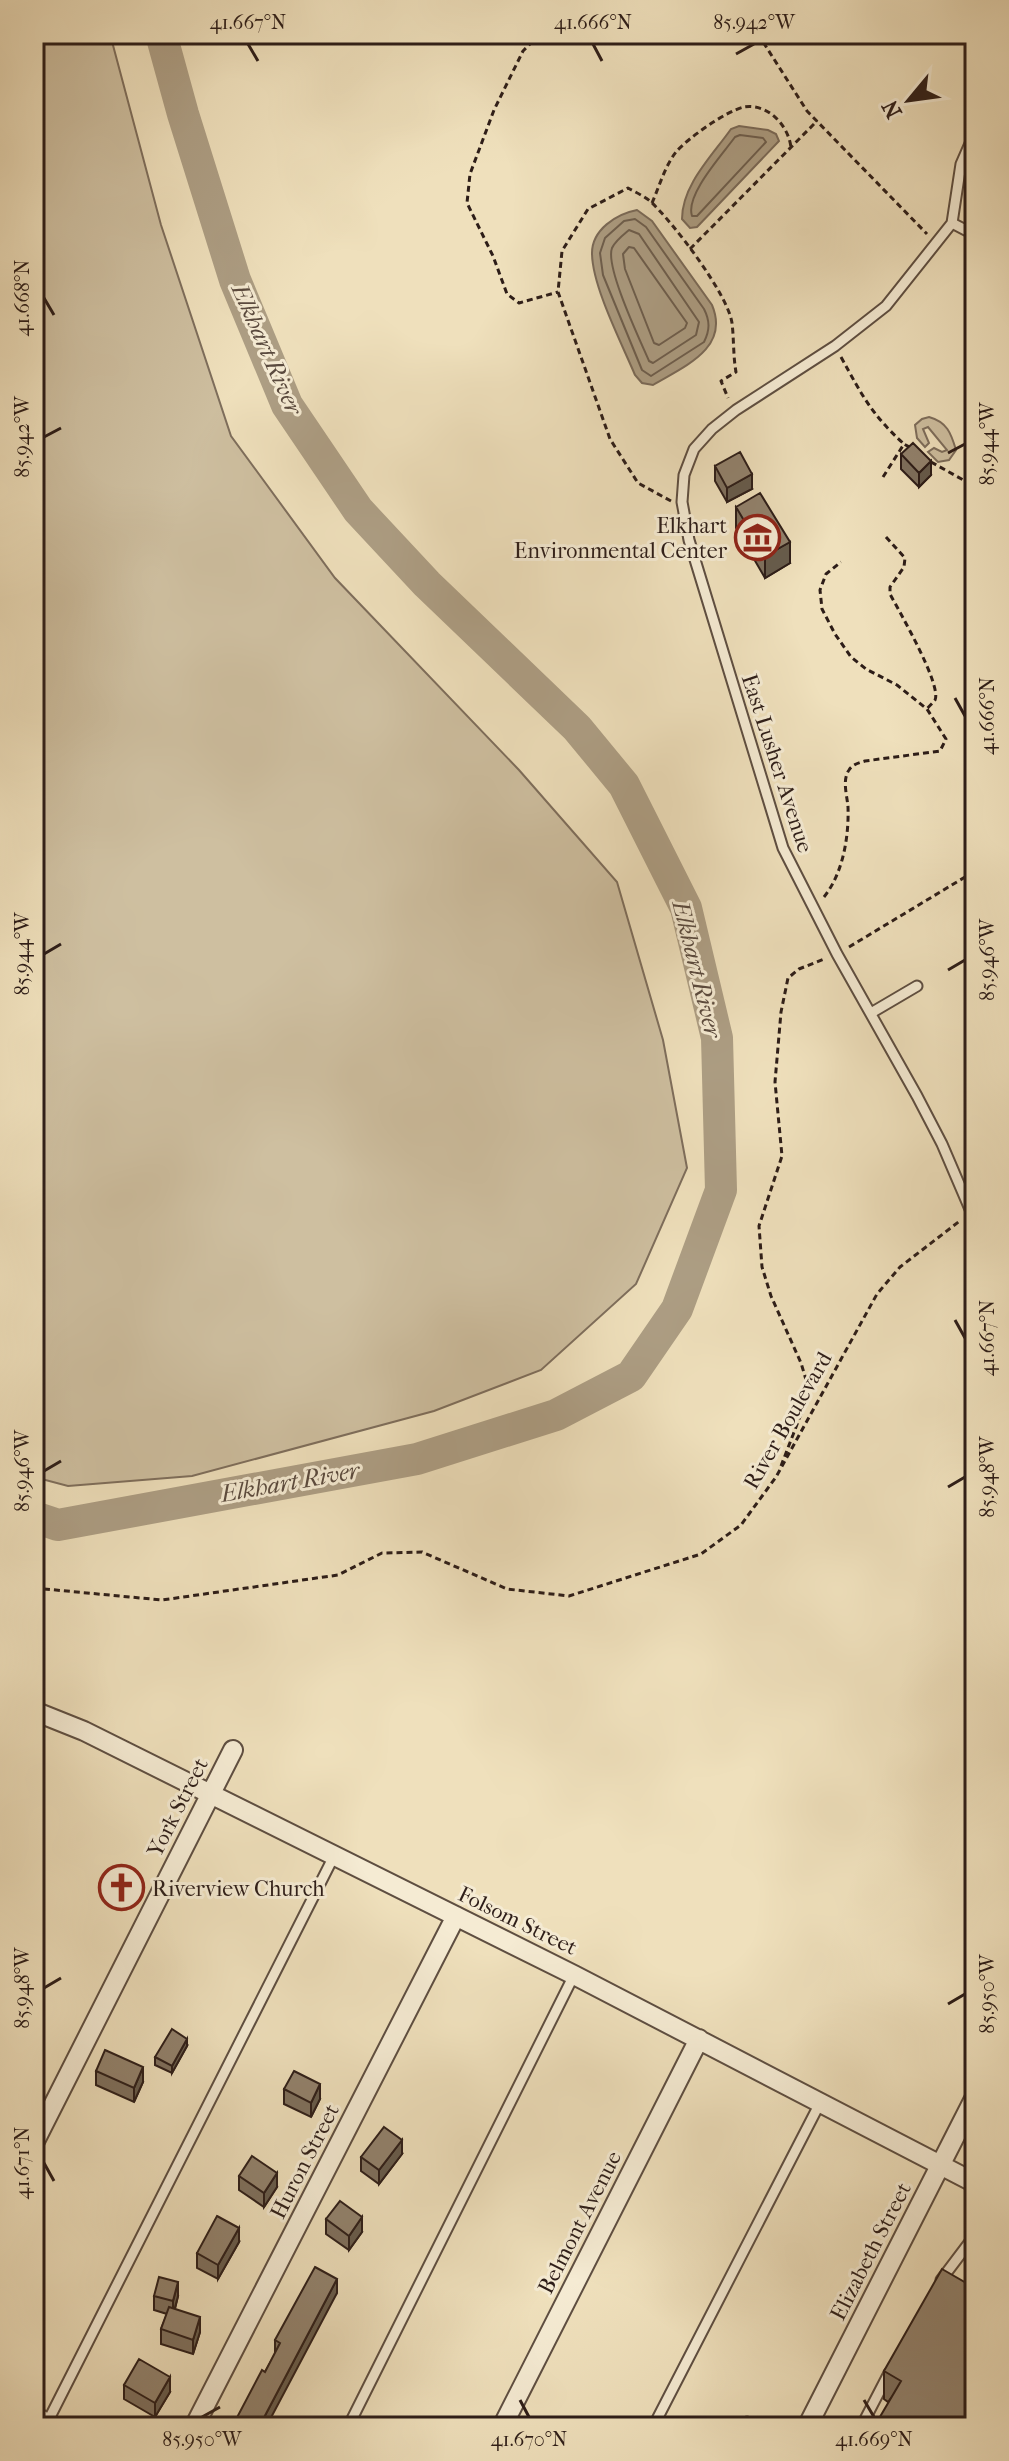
<svg xmlns="http://www.w3.org/2000/svg" width="1009" height="2461" viewBox="0 0 1009 2461" font-family="'IM FELL French Canon',serif">
	<style>
		.green { fill: #cebfa0; stroke: #7e6e5c; stroke-width: 2 }
		.water { fill: #ad9e84; stroke: #7a6a59; stroke-width: 2 }
		.lines { fill: none; stroke-linecap: round; stroke-linejoin: round }
		.shore { stroke: #6d5e4e; stroke-width: 2 }
		.river { stroke: #ad9e84; stroke-width: 32 }
		.lane-casing { stroke: #5e4e41; stroke-width: 13 }
		.street-casing { stroke: #5e4e41; stroke-width: 22 }
		.path { stroke: #2d1d18; stroke-width: 3; stroke-dasharray: 6 4; stroke-linecap: butt }
		.lane { stroke: #f5ebd3; stroke-width: 9 }
		.street { stroke: #f5ebd3; stroke-width: 18 }
		.wall { fill: #7e705e; stroke: #2d1d18; stroke-width: 2 }
		.shaded-wall { fill: #665b4c; stroke: #2d1d18; stroke-width: 2 }
		.building { fill: #92826d; stroke: #2d1d18; stroke-width: 2 }
		.ticks { fill: none; stroke: #2d1d18; stroke-width: 3 }
		.labels { text-anchor: middle; stroke-width: 6; stroke-linejoin: round; paint-order: stroke }
		.poi-label { font-size: 22px; fill: #2d1d18; stroke: #f5ebd3; text-anchor: end }
		.street-label { font-size: 22px; fill: #2d1d18; stroke: #f5ebd3 }
		.water-label { font-size: 24px; font-style: italic; fill: #5a4a3e; stroke: #f5ebd3 }
		.neatline { fill: none; stroke: #2d1d18; stroke-width: 3 }
		.ticks-label { font-size: 20px; text-anchor: middle; fill: #2d1d18 }
	</style>
	<rect width="100%" height="100%" fill="#efe0bc"/>
	<filter id="stains"><feTurbulence type="fractalNoise" baseFrequency=".0025" numOctaves="4"/><feColorMatrix values="0 0 0 0 .2 0 0 0 0 .09 0 0 0 0 .02 0 0 0 .5 -.17"/></filter>
	<radialGradient id="worn" r=".72"><stop offset=".6" stop-color="#630" stop-opacity="0"/><stop offset="1" stop-color="#630" stop-opacity=".3"/></radialGradient>
	<path class="green" d="M34 34H110L161 225 231 436 335 578 519 770 617 882 663 1040 687 1168 636 1284 541 1370 434 1411 192 1476 68 1486 34 1477Z
		M929 417C947 422 951 433 956 450L949 460 938 462 928 452 934 448 942 452 947 450 928 427 923 429 929 443 925 447 917 438 915 425 922 419Z"/>
	<path class="water" d="M739 126 768 130 776 134 779 141 697 227 690 228 682 219C682 185 712 156 731 129Z
		M637 210 652 221 712 305C730 348 685 366 653 385L642 383 635 375C622 344 592 286 592 253 592 230 616 214 637 210Z"/>
	<g class="lines">
		<path class="shore" d="M740 135 763 138 766 142 697 216H692C685 195 722 155 735 137Z
			M635 219 646 227 704 309C710 321 710 330 704 342L651 376 642 370 603 275 600 253 605 238 624 221Z
			M629 230 639 234 699 322 696 335 653 363 649 361C640 340 605 267 612 248 615 241 623 235 629 230Z
			M629 247 634 248 687 323 685 328 659 345 654 343 625 269 623 254Z"/>
		<path class="river" d="M34 1517 58 1525 417 1459 556 1415 631 1376 677 1309 721 1190 717 1038 686 908 624 785 577 728 427 584 358 510 287 405 235 280 183 114 161 34"/>
		<defs>
			<path id="lane" d="M975 132 961 164 952 223 886 306 835 346 736 410 712 429 694 449 684 475 682 502 689 540 783 848 837 954 917 1096 942 1144 975 1221
				M952 223 975 235
				M871 1013 917 986
				M941 2280 975 2235
				M747 2422 756 2427
				M47 2423 334 1856
				M348 2427 574 1975
				M653 2427 820 2103
				M861 2427 889 2373"/>
			<path id="street" d="M34 1711 84 1731 574 1975 975 2183
				M34 2143 233 1750
				M34 2416 55 2427
				M194 2427 456 1916
				M502 2427 699 2039
				M807 2427 975 2097"/>
		</defs>
		<use href="#lane" class="lane-casing"/>
		<use href="#street" class="street-casing"/>
		<path class="path" d="M540 34 523 51 494 110 470 174 467 203 493 256 507 294 519 303 558 292
			M758 34 807 111 927 234
			M652 203C659 187 665 166 676 152 688 138 726 111 744 107 768 103 789 126 791 148
			M690 249 817 121
			M841 357C862 395 871 414 904 444
			M931 462 974 486 975 497
			M883 477 904 444 911 448
			M671 501 638 483 610 439 558 292 562 251 588 209 628 188C635 192 644 196 650 201 672 221 728 294 732 323 734 339 733 355 736 372L721 381 728 398
			M886 537 905 558 904 567 890 587V594C899 611 942 685 935 700 933 703 929 706 927 709
			M824 897C843 873 849 837 848 807 847 795 842 780 849 770 853 764 859 763 865 761L940 751 946 739 927 709 897 685 866 669 851 657 835 634 822 609 820 590 826 574 841 562
			M849 947 975 871
			M781 1466 806 1401 807 1383 801 1363 771 1296 762 1267 759 1226 782 1156 775 1082 781 1012 788 978 799 969 824 959
			M34 1588 162 1600 338 1575 382 1553 422 1552 507 1589 569 1596 701 1554 741 1525 776 1477 877 1294 900 1267 961 1220"/>
		<use href="#lane" class="lane"/>
		<use href="#street" class="street"/>
	</g>
	<path class="wall" d="M901 454 931 475 919 487 901 469Z
		M715 466 752 489 727 502 715 481Z
		M736 507 790 563 765 578 736 528Z
		M187 2046 172 2073 155 2065V2057Z
		M96 2071 143 2082 134 2102 96 2085Z
		M284 2089 320 2099 311 2117 284 2104Z
		M402 2154 379 2184 361 2171V2157Z
		M239 2176 277 2187 264 2207 239 2190Z
		M326 2219 362 2232 349 2250 326 2234Z
		M239 2242 218 2279 197 2268V2253Z
		M975 2288 888 2402 884 2399V2371Z
		M337 2293 265 2372 275 2354V2340Z
		M154 2296H178L175 2309 200 2332 193 2354 161 2344V2329L167 2314 154 2310Z
		M124 2385 170 2392 155 2417 124 2399Z"/>
	<path class="shaded-wall" d="M931 461V475L919 487V473Z
		M752 474V489L727 502V488Z
		M790 542V563L765 578V556Z
		M187 2039V2046L172 2073V2066Z
		M143 2067V2082L134 2102V2088Z
		M320 2084V2099L311 2117V2103Z
		M402 2140V2154L379 2184V2170Z
		M277 2173V2187L264 2207V2193Z
		M362 2217V2232L349 2250V2236Z
		M239 2228V2242L218 2279V2265Z
		M337 2279V2293L266 2427H259Z
		M178 2282V2296L173 2315V2301Z
		M200 2317V2332L193 2354V2340Z
		M170 2377V2392L155 2417V2403Z"/>
	<path class="building" d="M913 443 931 461 919 473 901 454Z
		M740 452 752 474 727 488 715 466Z
		M760 493 790 542 765 556 736 507Z
		M172 2029 187 2039 172 2066 155 2057Z
		M105 2050 143 2067 134 2088 96 2071Z
		M294 2071 320 2084 311 2103 284 2089Z
		M384 2127 402 2140 379 2170 361 2157Z
		M252 2156 277 2173 264 2193 239 2176Z
		M340 2201 362 2217 349 2236 326 2219Z
		M217 2216 239 2228 218 2265 197 2253Z
		M315 2267 337 2279 259 2427H232L262 2370 265 2372 280 2343 275 2340Z
		M942 2269 975 2288V2427H874L901 2381 884 2371Z
		M159 2277 178 2282 173 2301 154 2296Z
		M169 2307 200 2317 193 2340 161 2329Z
		M139 2359 170 2377 155 2403 124 2385Z"/>
	<path class="ticks" d="M248 44 258 61M593 44 602 61M736 54 754 44M44 298 54 315M44 437 61 428M948 453 965 444M955 698 965 716M44 954 61 944M948 970 965 960M955 1320 965 1338M44 1471 61 1461M948 1487 965 1477M44 1988 61 1978M948 2004 965 1994M44 2163 54 2181M520 2400 529 2417M864 2400 874 2417M202 2417 220 2407"/>
	<defs>
		<symbol id="museum-ring" viewBox="-11 -11 22 22"><circle r="9.5" fill="#f5ebd3" stroke="#8f2418" stroke-width="1.5"/><path d="M0-6L6-3V-2H-6V-3ZM-5-1h2V3h-2ZM-1-1h2V3h-2ZM3-1h2V3H3ZM-6 4H6V6H-6Z" fill="#8f2418"/></symbol>
		<symbol id="church-ring" viewBox="-11 -11 22 22"><circle r="9.5" fill="#f5ebd3" stroke="#8f2418" stroke-width="1.5"/><path d="M-1.2-6h2.4v3.5h3.3v2.4h-3.3V6h-2.4V-.1h-3.3v-2.4h3.3Z" fill="#8f2418"/></symbol>
	</defs>
	<g fill-rule="evenodd">
		<use href="#museum-ring" x="732" y="512" width="51" height="51"/>
		<use href="#church-ring" x="96" y="1862" width="51" height="51"/>
	</g>
	<g class="labels">
		<g class="poi-label">
			<text x="727" y="533">Elkhart<tspan x="727" dy="25">Environmental Center</tspan></text>
			<text x="152" y="1896" text-anchor="start">Riverview Church</text>
		</g>
		<g class="street-label">
			<text transform="translate(778 763) rotate(72)" y="8">East Lusher Avenue</text>
			<text transform="translate(787 1420) rotate(-60)" y="8">River Boulevard</text>
			<text transform="translate(177 1807) rotate(-63)" y="8">York Street</text>
			<text transform="translate(518 1920) rotate(26)" y="8">Folsom Street</text>
			<text transform="translate(304 2161) rotate(-63)" y="8">Huron Street</text>
			<text transform="translate(579 2222) rotate(-63)" y="8">Belmont Avenue</text>
			<text transform="translate(870 2251) rotate(-63)" y="8">Elizabeth Street</text>
		</g>
		<g class="water-label">
			<text transform="translate(267 349) rotate(66)" y="8">Elkhart River</text>
			<text transform="translate(697 969) rotate(76)" y="8">Elkhart River</text>
			<text transform="translate(290 1482) rotate(-10)" y="8">Elkhart River</text>
		</g>
	</g>
	<rect width="1009" height="2461" fill="none" stroke="#efe0bc" stroke-width="88"/>
	<g transform="translate(909 100) rotate(241)" stroke="#f5ebd3" stroke-width="6" paint-order="stroke">
	<path d="M0-6L14 30L0 20L-14 30Z" fill="#2d1d18"/>
	<text y="-12" font-size="22" font-weight="bold" text-anchor="middle" fill="#2d1d18">N</text>
	</g>
	<rect x="44" y="44" width="921" height="2373" class="neatline"/>
	<g class="ticks-label">
		<text x="248" y="29">41.667°N</text>
		<text x="593" y="29">41.666°N</text>
		<text x="754" y="29">85.942°W</text>
		<text transform="translate(22 298) rotate(-90)" y="7">41.668°N</text>
		<text transform="translate(22 437) rotate(-90)" y="7">85.942°W</text>
		<text transform="translate(987 444) rotate(-90)" y="7">85.944°W</text>
		<text transform="translate(987 716) rotate(-90)" y="7">41.666°N</text>
		<text transform="translate(22 954) rotate(-90)" y="7">85.944°W</text>
		<text transform="translate(987 960) rotate(-90)" y="7">85.946°W</text>
		<text transform="translate(987 1338) rotate(-90)" y="7">41.667°N</text>
		<text transform="translate(22 1471) rotate(-90)" y="7">85.946°W</text>
		<text transform="translate(987 1477) rotate(-90)" y="7">85.948°W</text>
		<text transform="translate(22 1988) rotate(-90)" y="7">85.948°W</text>
		<text transform="translate(987 1994) rotate(-90)" y="7">85.950°W</text>
		<text transform="translate(22 2163) rotate(-90)" y="7">41.671°N</text>
		<text x="202" y="2446">85.950°W</text>
		<text x="529" y="2446">41.670°N</text>
		<text x="874" y="2446">41.669°N</text>
	</g>
	<rect width="100%" height="100%" filter="url(#stains)"/>
	<rect width="100%" height="100%" fill="url(#worn)"/>
</svg>
